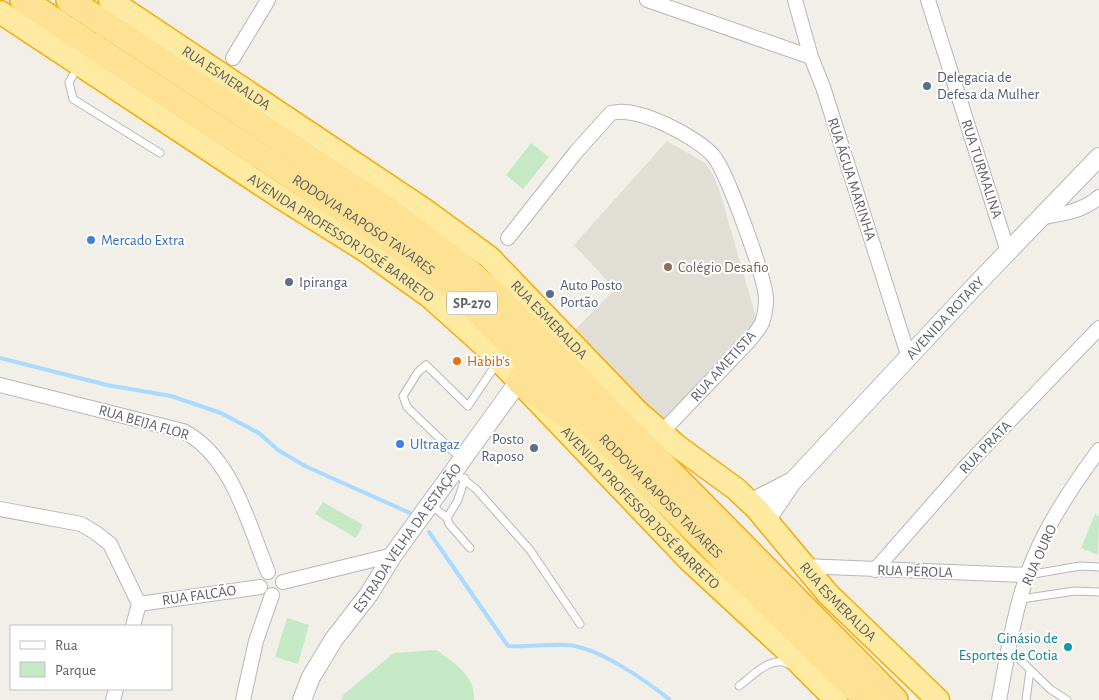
<svg xmlns="http://www.w3.org/2000/svg" width="1099" height="700" viewBox="0 0 1099 700" font-family="'Alegreya Sans',sans-serif">
	<style>
		.education { fill: #e1ded6 }
		.green { fill: #c5e8c5 }
		.lines { fill: none; stroke-linecap: round; stroke-linejoin: round }
		.stream { stroke: #aadaff; stroke-width: 4 }
		.service-casing { stroke: #b5b8bc; stroke-width: 9 }
		.minor-casing { stroke: #b5b8bc; stroke-width: 16 }
		.tertiary-casing { stroke: #b5b8bc; stroke-width: 20 }
		.trunk-casing { stroke: #f9ab00; stroke-width: 25 }
		.motorway-casing { stroke: #f9ab00; stroke-width: 28 }
		.service { stroke: #fff; stroke-width: 7 }
		.minor { stroke: #fff; stroke-width: 14 }
		.tertiary { stroke: #fff; stroke-width: 18 }
		.trunk { stroke: #feeaa1; stroke-width: 22 }
		.motorway { stroke: #fde293; stroke-width: 25 }
		.service-dot { fill: #5c6f8a; stroke: #fff; stroke-width: 2 }
		.shop-dot { fill: #3f7fe0; stroke: #fff; stroke-width: 2 }
		.education-dot { fill: #8d6e63; stroke: #fff; stroke-width: 2 }
		.food-dot { fill: #e8710a; stroke: #fff; stroke-width: 2 }
		.culture-dot { fill: #0f9aa8; stroke: #fff; stroke-width: 2 }
		.labels { text-anchor: middle; stroke-width: 4; stroke-linejoin: round; paint-order: stroke }
		.shield { fill: #fff; stroke: #8f9295; stroke-width: 1 }
		.shield-label { font-size: 14px; font-weight: bold; fill: #5f6368 }
		.service-label { font-size: 15px; fill: #4e5e75; stroke: #fff; text-anchor: start }
		.street-label { font-size: 15px; fill: #5f6368; stroke: #fff }
		.shop-label { font-size: 15px; fill: #366cbe; stroke: #fff; text-anchor: start }
		.education-label { font-size: 15px; fill: #785e54; stroke: #fff; text-anchor: start }
		.food-label { font-size: 15px; fill: #c56008; stroke: #fff; text-anchor: start }
		.culture-label { font-size: 15px; fill: #0d838f; stroke: #fff; text-anchor: end }
	</style>
	<rect width="100%" height="100%" fill="#f1efe8"/>
	<path class="education" d="M667 141 705 163 713 175 719 189 757 321 663 422 573 332 615 289 574 245Z"/>
	<path class="green" d="M531 143 549 157 523 189 506 175Z
		M323 502 363 525 356 538 315 514Z
		M1095 514 1099 516 1098 555 1081 548Z
		M287 618 309 625 298 664 275 657Z
		M436 650C454 662 476 677 474 700H341L344 694 394 653Z"/>
	<g class="lines">
		<path class="stream" d="M0 358 107 385 171 396 221 413 259 433 278 450 305 466 410 513
			M429 532 508 646C527 647 549 644 567 645 598 647 645 680 669 699"/>
		<defs>
			<path id="service" d="M78 67 69 82 73 99 160 153
				M461 459 407 407 403 396 418 372 426 365 468 406 497 363
				M453 471 476 489 530 550 580 624
				M465 478 458 500 447 518 449 524 470 548
				M430 504 447 518
				M1028 575 1080 566 1099 567
				M1021 599 1075 591 1099 592
				M1009 649 1050 689 1067 700
				M739 686C751 677 773 653 790 665
				M1026 700 1030 670"/>
			<path id="minor" d="M647 0 811 57
				M795 0 811 57 823 87 909 358
				M928 0 1008 252
				M233 58 268 0
				M1043 217C1063 214 1083 211 1099 197
				M508 238 576 152 611 113C636 105 699 137 715 158 728 176 767 281 766 301 766 307 764 318 762 323 754 338 739 351 727 364 705 387 683 410 661 433
				M0 385 183 431C232 456 248 523 268 572
				M0 509 81 524 96 533 110 544 139 604 133 626
				M803 566 1027 575
				M875 570 968 464 1099 328
				M283 582 393 555
				M139 604 260 587
				M113 700 116 689
				M243 700 256 641 272 595
				M999 700C1007 659 1013 616 1027 576 1040 535 1073 485 1099 450"/>
			<g id="tertiary">
				<path d="M750 503 789 483"/>
				<path id="s1" d="M767 519 792 482 972 289 1099 157"/>
				<path id="s2" d="M302 700 311 677 334 639 369 594 393 555 519 381"/>
			</g>
			<g id="trunk">
				<path id="s3" d="M110 0 429 213 489 257 638 412 677 446 736 489 757 509 828 594 938 700"/>
				<path id="s4" d="M0 12 283 199 366 251 429 296 487 348 689 560 782 646 836 700"/>
			</g>
			<g id="motorway">
				<path id="s5" d="M23 0 410 254 457 290 733 569 867 700"/>
				<path d="M69 0 389 211 467 270 501 301 895 700"/>
				<path d="M519 381 566 415"/>
			</g>
		</defs>
		<use href="#service" class="service-casing"/>
		<use href="#minor" class="minor-casing"/>
		<use href="#tertiary" class="tertiary-casing"/>
		<use href="#trunk" class="trunk-casing"/>
		<use href="#motorway" class="motorway-casing"/>
		<use href="#service" class="service"/>
		<use href="#minor" class="minor"/>
		<use href="#tertiary" class="tertiary"/>
		<use href="#trunk" class="trunk"/>
		<use href="#motorway" class="motorway"/>
	</g>
	<g class="service-dot">
		<circle cx="927" cy="86" r="5"/>
		<circle cx="289" cy="282" r="5"/>
		<circle cx="550" cy="294" r="5"/>
		<circle cx="534" cy="448" r="5"/>
	</g>
	<g class="shop-dot">
		<circle cx="91" cy="240" r="5"/>
		<circle cx="400" cy="444" r="5"/>
	</g>
	<circle class="education-dot" cx="668" cy="267" r="5"/>
	<circle class="food-dot" cx="457" cy="361" r="5"/>
	<circle class="culture-dot" cx="1068" cy="647" r="5"/>
	<g class="labels">
		<rect class="shield" x="447" y="291.5" width="50" height="23" rx="4"/>
		<g class="shield-label">
			<text x="472" y="308">SP-270</text>
		</g>
		<g class="service-label">
			<text x="937" y="82">Delegacia de<tspan x="937" dy="17">Defesa da Mulher</tspan></text>
			<text x="299" y="287">Ipiranga</text>
			<text x="560" y="290">Auto Posto<tspan x="560" dy="17">Portão</tspan></text>
			<text x="524" y="444" text-anchor="end">Posto<tspan x="524" dy="17">Raposo</tspan></text>
		</g>
		<g class="street-label">
			<text dy="5" stroke="none"><textPath href="#s3" startOffset="140">RUA ESMERALDA</textPath></text>
			<text transform="translate(982 169) rotate(72)" y="5">RUA TURMALINA</text>
			<text transform="translate(852 179) rotate(72)" y="5">RUA ÁGUA MARINHA</text>
			<text dy="5" stroke="none"><textPath href="#s5" startOffset="408">RODOVIA RAPOSO TAVARES</textPath></text>
			<text dy="5" stroke="none"><textPath href="#s4" startOffset="409">AVENIDA PROFESSOR JOSÉ BARRETO</textPath></text>
			<text dy="5" stroke="none"><textPath href="#s1" startOffset="269">AVENIDA ROTARY</textPath></text>
			<text dy="5" stroke="none"><textPath href="#s3" startOffset="545">RUA ESMERALDA</textPath></text>
			<text transform="translate(723 366) rotate(-48)" y="5">RUA AMETISTA</text>
			<text transform="translate(144 422) rotate(16)" y="5">RUA BEIJA FLOR</text>
			<text transform="translate(985 447) rotate(-46)" y="5">RUA PRATA</text>
			<text dy="5" stroke="none"><textPath href="#s5" startOffset="812">RODOVIA RAPOSO TAVARES</textPath></text>
			<text dy="5" stroke="none"><textPath href="#s4" startOffset="814">AVENIDA PROFESSOR JOSÉ BARRETO</textPath></text>
			<text dy="5" stroke="none"><textPath href="#s2" startOffset="194">ESTRADA VELHA DA ESTAÇÃO</textPath></text>
			<text transform="translate(1039 555) rotate(-66)" y="5">RUA OURO</text>
			<text transform="translate(915 571) rotate(2)" y="5">RUA PÉROLA</text>
			<text transform="translate(199 595) rotate(-8)" y="5">RUA FALCÃO</text>
			<text dy="5" stroke="none"><textPath href="#s3" startOffset="950">RUA ESMERALDA</textPath></text>
		</g>
		<g class="shop-label">
			<text x="101" y="245">Mercado Extra</text>
			<text x="410" y="449">Ultragaz</text>
		</g>
		<g class="education-label">
			<text x="678" y="272">Colégio Desafio</text>
		</g>
		<g class="food-label">
			<text x="467" y="366">Habib's</text>
		</g>
		<g class="culture-label">
			<text x="1058" y="643">Ginásio de<tspan x="1058" dy="17">Esportes de Cotia</tspan></text>
		</g>
	</g>
	<rect x="10" y="625" width="162" height="65" fill="#ffffff" stroke="#bfc1c3"/>
	<rect x="20" y="641" width="25" height="8" fill="#ffffff" stroke="#bfc1c3"/>
	<text x="55" y="650" font-size="15" fill="#5f6368">Rua</text>
	<rect x="20" y="662" width="25" height="15" fill="#c5e8c5" stroke="#bfc1c3"/>
	<text x="55" y="675" font-size="15" fill="#5f6368">Parque</text>
</svg>
